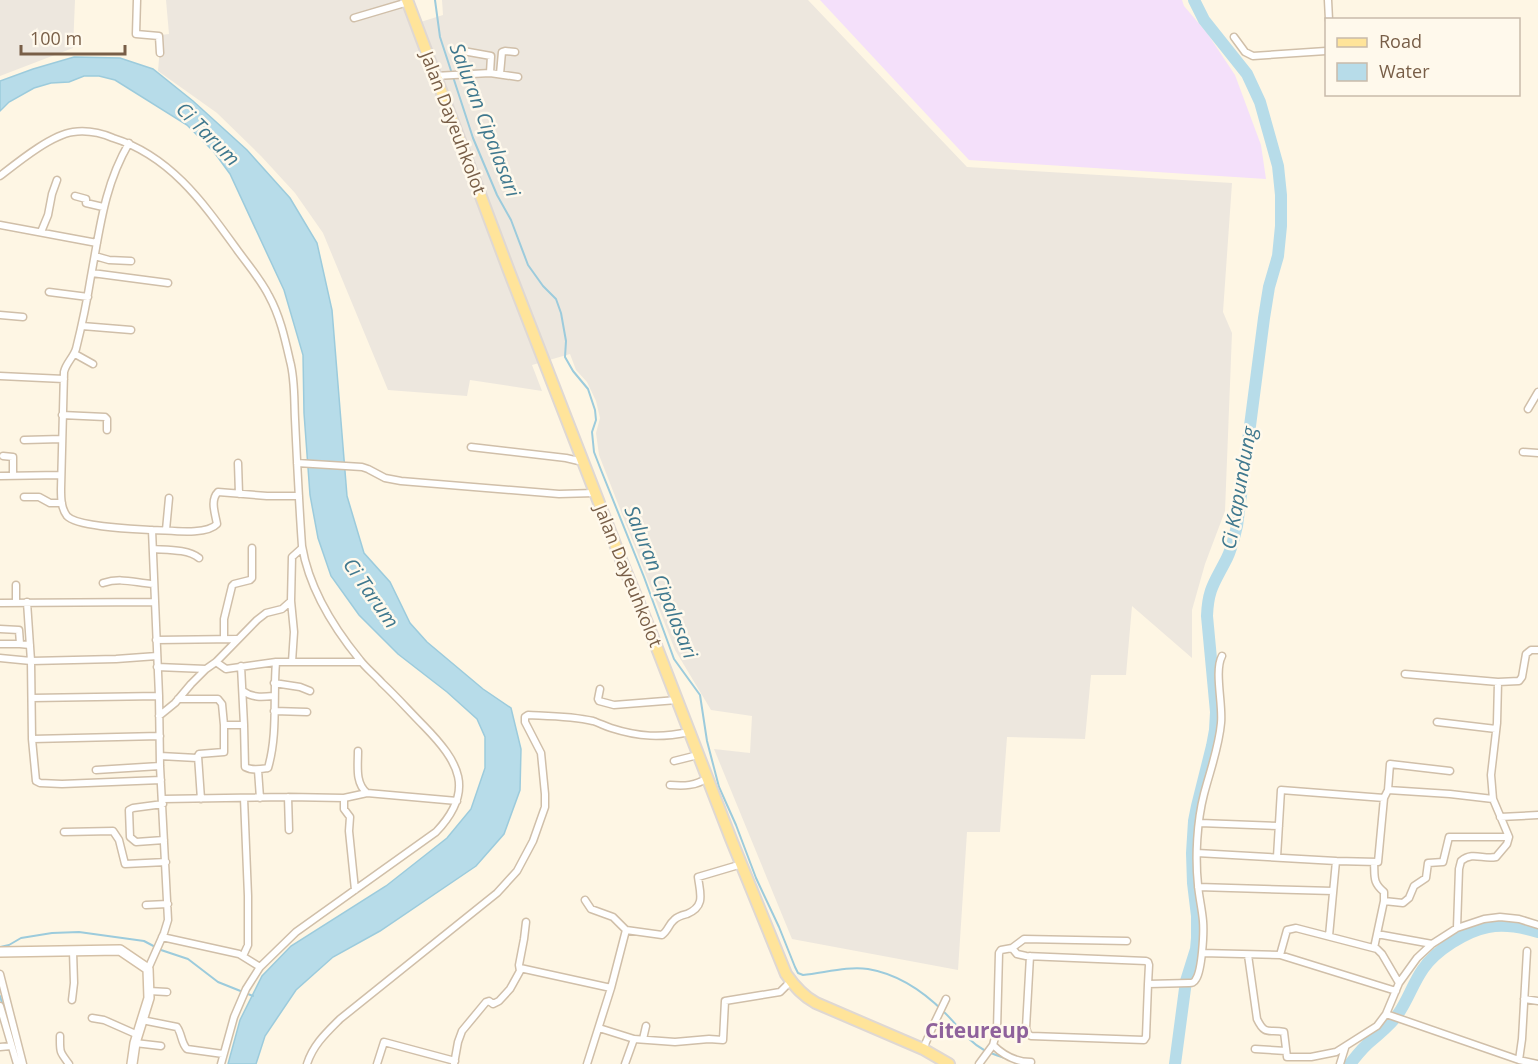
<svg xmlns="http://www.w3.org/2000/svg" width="1538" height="1064" viewBox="0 0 1538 1064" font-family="'Open Sans',sans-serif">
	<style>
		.industrial { fill: #ede7de }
		.education { fill: #f4e0fa }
		.water { fill: #b7dce9; stroke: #9ccbdc; stroke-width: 1.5 }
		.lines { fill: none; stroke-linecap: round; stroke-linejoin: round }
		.stream { stroke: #9ccbdc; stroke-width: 2 }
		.river { stroke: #b7dce9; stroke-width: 12 }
		.street-casing { stroke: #d0bfa9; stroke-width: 9 }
		.secondary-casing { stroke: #d4c0a6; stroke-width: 12 }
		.primary-casing { stroke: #dfd8d3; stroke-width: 14 }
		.street { stroke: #fff; stroke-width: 6 }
		.secondary { stroke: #fff; stroke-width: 9 }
		.primary { stroke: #ffe49a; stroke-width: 10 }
		.labels { text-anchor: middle; stroke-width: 5; stroke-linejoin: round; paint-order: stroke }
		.street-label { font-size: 18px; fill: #785e47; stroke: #fff9ec }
		.water-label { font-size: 20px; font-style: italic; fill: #3f788e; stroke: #fff9ec }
		.quarter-label { font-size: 21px; font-weight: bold; fill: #8f629c; stroke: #fff9ec }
	</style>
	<rect width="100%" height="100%" fill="#fef6e4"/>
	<path class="industrial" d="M0 0H75L73 48 0 76Z
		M166 0H401L411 25 443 15 442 0H808L967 167 1232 183 1223 312 1232 333 1225 511 1205 564 1192 610V658L1132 606 1126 675H1091L1085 739 1007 737 1000 832H967L958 970 792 939 714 749 750 753 752 716 711 710 675 650 599 455 596 433 600 418 596 401 587 382 576 370 570 354 532 365 542 391 470 380 467 396 388 390 323 233 295 193 261 156 217 113 158 71 161 35 169 34Z"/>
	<path class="education" d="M820 0H1182L1184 6 1207 33 1235 75 1261 145 1266 179 969 160Z"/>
	<path class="water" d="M74 57 120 58 153 69 193 101 247 150 290 198 317 243 332 310 347 496 364 553 390 582 410 623 427 642 483 689 511 708 521 749 520 790 504 834 476 866 380 931 333 957 296 990 265 1036 256 1064H228L240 1020 262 976 291 946 386 886 447 838 471 809 485 768V737L477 719 447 692 398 654 359 615 331 576 318 538 310 495 304 413 303 355 284 290 230 174 214 152 187 125 115 80 99 76H84L69 82 51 83 34 88 9 102 0 111V81L33 69Z"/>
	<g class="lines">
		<path class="stream" d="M435 0 440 37 473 138 497 195 511 220 528 265 543 286 556 299 561 313 566 341 565 357 573 371 588 389 595 410 596 420 592 432 594 452 601 470 644 577 674 659 700 695 707 741 719 787 736 825 756 878 779 927 795 967 798 973 803 975C824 973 847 966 868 969 898 974 923 991 944 1012 957 1024 967 1041 984 1050 992 1054 1002 1057 1010 1060
			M0 947 9 945 21 938 52 933 79 932 144 941 161 950 188 959 218 982 253 996
			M0 996 3 1006"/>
		<path class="river" d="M1175 1064 1186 981 1196 949 1197 938V916L1193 883 1192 853 1194 821 1197 806 1212 746 1215 730 1216 712 1207 616C1208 588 1215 582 1227 558 1232 548 1234 537 1237 526L1264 318 1269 287 1278 256 1281 226V195L1278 166 1260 102 1247 74 1204 20 1194 0
			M1350 1064C1357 1055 1363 1047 1372 1040 1381 1032 1392 1024 1398 1014 1408 1000 1413 983 1423 969 1435 951 1466 931 1488 927 1505 924 1522 927 1538 932"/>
		<defs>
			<path id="street" d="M137 0 136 34 159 36 160 53
				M1328 0 1329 20
				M354 18 408 2
				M1234 37 1245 52 1253 56 1326 51
				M463 51 491 56 490 73
				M500 74 502 52 505 51 515 52
				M435 76 490 73 518 77
				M129 143C104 186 100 228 91 276 87 301 82 325 76 349 73 358 66 363 64 372L61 489C61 498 61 508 67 516 77 527 135 529 152 530L159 696 160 766 168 920 164 933 148 969
				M0 176C18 162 51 135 73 132 87 130 101 133 113 138 171 156 204 204 238 251 249 266 261 280 269 296 280 316 285 339 290 361 295 379 294 400 295 419 297 462 299 504 302 546 309 588 333 627 360 660 366 668 375 675 382 683 397 697 410 712 424 726 459 762 476 790 436 832L296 932 260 967 246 989 234 1017 221 1064
				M75 196 86 199V203L103 207
				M0 225 97 243
				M41 232 48 215 52 194 57 180
				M95 256 109 260 131 261
				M92 273 168 283
				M49 292 88 297
				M0 315 23 317
				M82 326 131 330
				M75 354 93 364
				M0 376 64 379
				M1528 409 1538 392
				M62 415 105 417 107 419V430
				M24 440 62 439
				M471 447 566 458 583 462
				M1523 452 1538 453
				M3 456 13 457V475
				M238 463 239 494
				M297 463 362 467 368 469 385 478 401 481 559 494 595 493
				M0 476 61 475
				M24 497H39L50 503H62
				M152 530C168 530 206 536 217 524 215 513 210 500 218 492L267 496H299
				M166 530 169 498
				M153 549C167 550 188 549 199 558
				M103 583C122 577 135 583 154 584
				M27 602 31 661 32 739 36 781 40 783 62 784 161 780
				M0 603 155 602
				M16 603V585
				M0 629 19 630 20 644 30 645
				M224 639V619L232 586 234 584 250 580 252 578V548
				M156 640 237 639
				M0 644H20
				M0 658 31 661 116 659 157 656
				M216 662 226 669 276 662H361
				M292 662 294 632 291 601 292 557 302 548
				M157 667 206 669
				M1405 674 1498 682 1519 681 1522 677 1526 654 1531 650H1538
				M274 683 300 687 310 691
				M600 689 598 699 599 701 614 705 677 700
				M243 691C252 698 262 697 274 696
				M32 698 159 696
				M178 699H218L222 704 224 725H244L241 666
				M274 711 307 712
				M159 716 175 703 191 684 206 669 216 662 257 620 266 613 282 609 291 601
				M1437 722 1496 729
				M244 725 245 767C252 771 261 769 268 768 278 734 273 697 276 662
				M32 739 160 736
				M358 751C358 766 355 783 367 793
				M160 756 197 758
				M674 761 698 755
				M96 770 160 766
				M258 770 260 798
				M670 785C684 786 696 786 707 778
				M1388 790 1390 764 1450 771
				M288 797 289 830
				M344 798V809L350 817 349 831 355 890
				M163 799 288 797 344 798 367 793 457 801
				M201 799 198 756 199 754 224 752V725
				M163 804 133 808 129 810 130 837 136 842 164 840
				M1500 817 1538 815
				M1200 823 1279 826
				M64 832 113 831 119 840 125 864 166 862
				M1197 853 1336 861 1329 936
				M1277 857 1281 790 1384 798 1388 790 1450 794 1493 799
				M1336 861 1378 862 1384 798
				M1374 862C1375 876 1372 882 1384 892V901L1403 903 1409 898 1414 886 1426 878 1428 863 1443 862 1449 837H1509
				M1198 887 1333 891
				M585 900 591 909 613 917 626 930 662 935C668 931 669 924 674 920 678 916 683 915 687 914 706 906 700 893 698 877L742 864
				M146 905 168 904
				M1457 928 1459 869 1461 861C1473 851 1483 860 1496 857L1507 844 1509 837 1493 799 1491 775 1497 723 1498 682
				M1377 934 1432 944
				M162 937 239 954 260 967
				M1012 948 1024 939 1127 941
				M1374 948 1384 901
				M1202 953 1280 955 1396 991
				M1248 955 1257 1019C1265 1036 1269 1029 1284 1032L1287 1057H1311L1336 1052 1377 1026 1386 1014 1399 983 1417 958 1432 944 1457 928 1484 919 1500 917 1519 919 1538 925
				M1280 955 1287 930 1296 928 1377 949 1382 954 1399 983
				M243 956 248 945V896L244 798
				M1030 956 1026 1028 1028 1034 1031 1036 1144 1040 1146 1037 1148 984
				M520 968 611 988
				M0 974 23 1064
				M149 991 167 992
				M1524 999 1538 1001
				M72 1000 74 983 73 951
				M0 1006 17 1064
				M1386 1014 1519 1060 1537 1064
				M92 1018 104 1020 138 1035
				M142 1020 177 1027C182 1034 181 1043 187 1049L223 1054
				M599 1028 634 1039
				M60 1036C60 1052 59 1051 69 1064
				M643 1039 646 1026
				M135 1043 161 1046
				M993 1045C1004 1056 1016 1062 1031 1062
				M0 1047 11 1046
				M923 1049 933 1026 946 999
				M1255 1049 1286 1051
				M1519 1060 1522 1039 1527 951
				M307 1064C313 1045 326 1033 340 1019L497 893 517 871 533 841 545 807V794L541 753 525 722V717L528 715C550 716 572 716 593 721 599 723 605 726 611 728 639 737 661 738 689 732
				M377 1064 384 1042 455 1061
				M454 1064 458 1042 462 1031 486 1002 489 1001 493 1004 499 1001 510 989 520 971 519 965 524 939 526 922
				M587 1064 611 988 626 930
				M625 1064 634 1039 675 1042 709 1039 723 1040 725 1001 780 992 791 981
				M979 1064 993 1045 997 1030 999 953 1001 950 1012 948 1017 954 1026 956 1146 961 1148 962 1149 965 1148 984 1189 983C1192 983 1194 983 1196 979 1202 970 1204 933 1203 921 1202 909 1199 897 1198 885 1195 857 1197 821 1204 794 1210 771 1219 747 1221 723 1223 704 1214 671 1222 656
				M1340 1064 1345 1048"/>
			<path id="secondary" d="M0 952 120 950 148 969 149 998 135 1043 132 1064"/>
			<path id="primary" d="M407 0 509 271 622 562 650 630 731 839 786 974C795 987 803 996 816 1003L923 1049 949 1064"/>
		</defs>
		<use href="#street" class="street-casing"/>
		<use href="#secondary" class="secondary-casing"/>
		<use href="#primary" class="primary-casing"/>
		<use href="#street" class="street"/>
		<use href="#secondary" class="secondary"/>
		<use href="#primary" class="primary"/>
	</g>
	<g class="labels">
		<g class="street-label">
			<text transform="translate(453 123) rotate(69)" y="6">Jalan Dayeuhkolot</text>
			<text transform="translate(628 576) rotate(68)" y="6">Jalan Dayeuhkolot</text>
		</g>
		<g class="water-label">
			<text transform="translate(485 120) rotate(69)" y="7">Saluran Cipalasari</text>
			<text transform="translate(208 134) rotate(45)" y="7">Ci Tarum</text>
			<text transform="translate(1239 488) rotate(-80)" y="7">Ci Kapundung</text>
			<text transform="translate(661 582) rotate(68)" y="7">Saluran Cipalasari</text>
			<text transform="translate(371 593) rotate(55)" y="7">Ci Tarum</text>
		</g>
		<g class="quarter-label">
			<text x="977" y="1038">Citeureup</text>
		</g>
	</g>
	<rect x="1325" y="18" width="195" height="78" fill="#fff9ec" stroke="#c9bbaa" stroke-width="1.5"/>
	<rect x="1337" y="38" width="30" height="9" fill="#ffe49a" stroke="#c9bbaa" stroke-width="1.5"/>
	<text x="1379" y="48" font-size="18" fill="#785e47">Road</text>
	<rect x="1337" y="63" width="30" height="18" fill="#b7dce9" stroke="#c9bbaa" stroke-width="1.5"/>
	<text x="1379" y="78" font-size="18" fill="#785e47">Water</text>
	<path d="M21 45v9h104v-9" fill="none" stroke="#785e47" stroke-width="3"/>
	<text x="30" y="45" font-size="18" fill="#785e47" stroke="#fff9ec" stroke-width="4.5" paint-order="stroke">100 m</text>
</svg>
